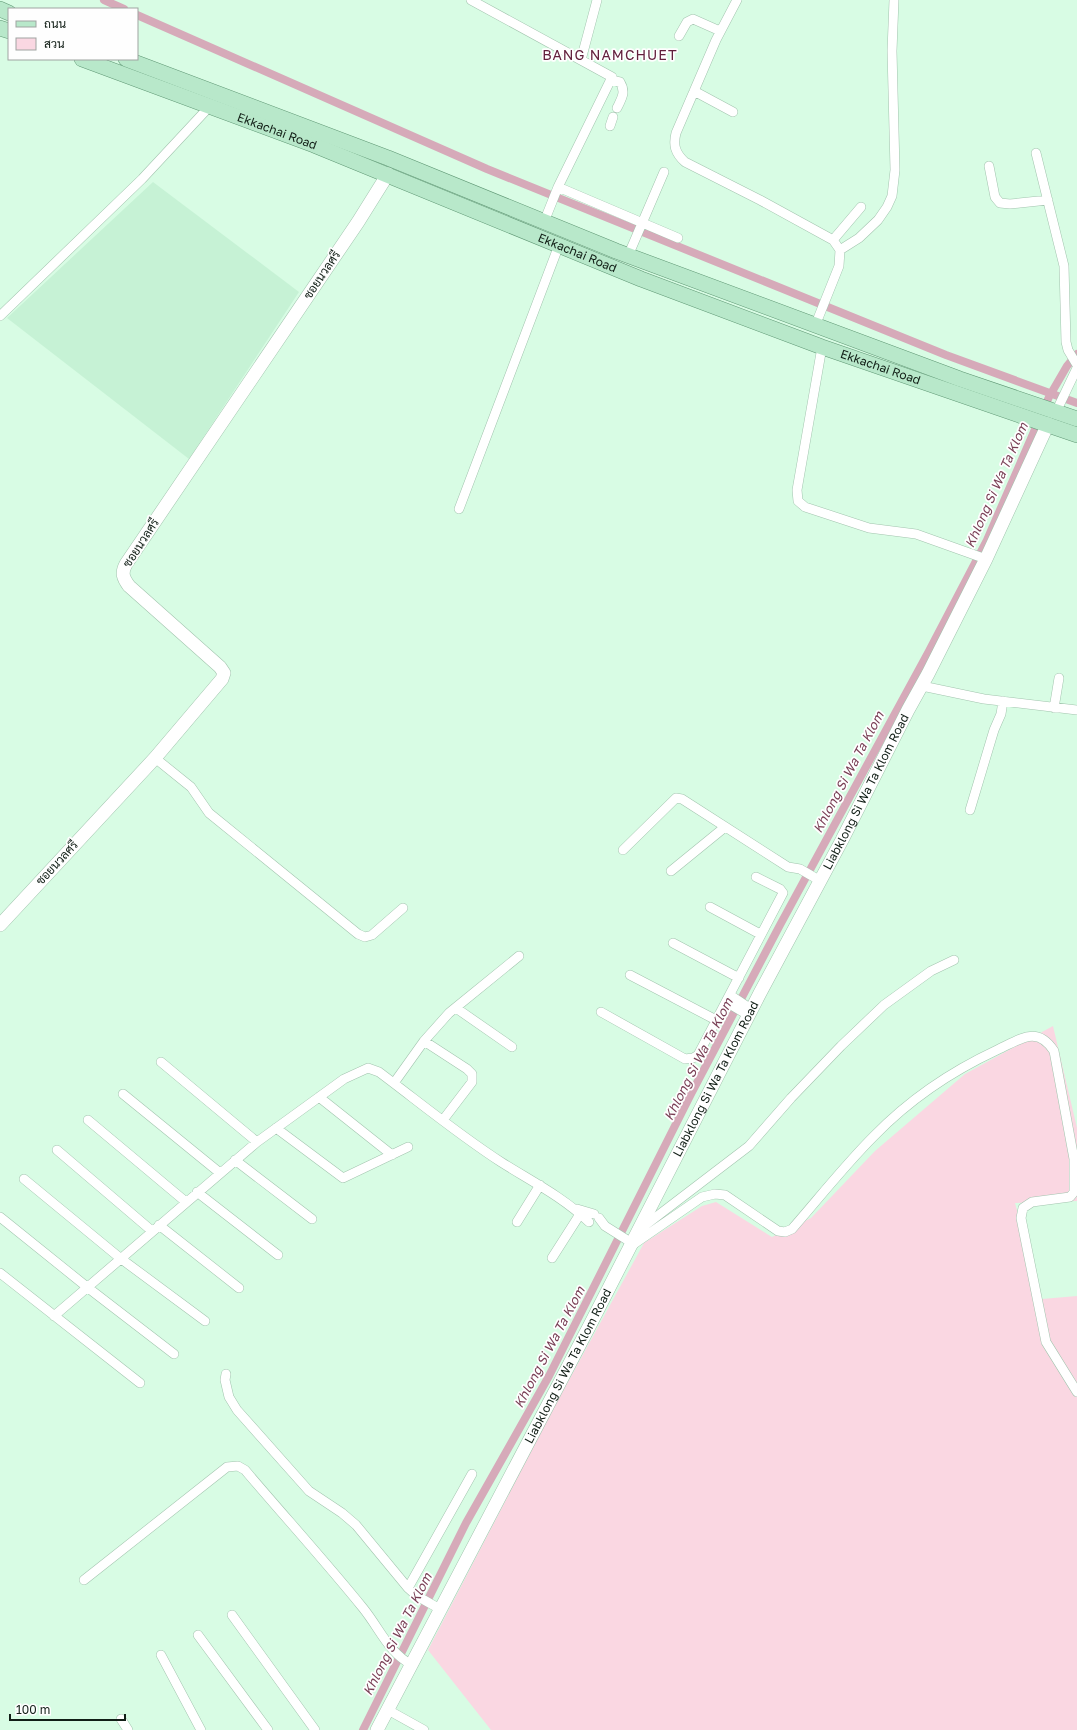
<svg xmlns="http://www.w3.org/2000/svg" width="1077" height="1730" viewBox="0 0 1077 1730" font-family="'Golos Text',Sarabun,sans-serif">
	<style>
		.built { fill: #c6f2d5 }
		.green { fill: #fad7e2 }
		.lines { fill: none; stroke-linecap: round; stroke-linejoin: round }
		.canal { stroke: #d6aab9; stroke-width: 8 }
		.street-casing { stroke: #a2c4ae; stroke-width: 10 }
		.secondary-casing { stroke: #a2c4ae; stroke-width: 14 }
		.primary-casing { stroke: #5f9774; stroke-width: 16 }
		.street { stroke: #fff; stroke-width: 9 }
		.secondary { stroke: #fff; stroke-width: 13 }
		.primary { stroke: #b8e8ca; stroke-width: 15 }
		.labels { text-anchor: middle; stroke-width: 3.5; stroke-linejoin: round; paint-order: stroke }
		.street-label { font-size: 12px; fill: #111e16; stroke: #fefefe }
		.water-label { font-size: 13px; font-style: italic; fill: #793f55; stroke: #fefefe }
		.quarter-label { font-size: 14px; letter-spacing: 1px; fill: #62213d; stroke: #fefefe }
	</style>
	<rect width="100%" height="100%" fill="#d8fce4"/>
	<path class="built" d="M153 182 299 292 189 459 7 318Z"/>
	<path class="green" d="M1053 1026 1077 1128V1201L1015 1203 1042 1299 1077 1296V1730H491L428 1650 552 1411 644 1243 702 1206 716 1202 772 1237 811 1218 875 1151 965 1074Z"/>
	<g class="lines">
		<path class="canal" d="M104 0 124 9
			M137 15 487 169 946 355 1077 403
			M363 1730 466 1523 549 1376 691 1094 780 925 928 653 987 540 1049 397 1067 366 1077 354"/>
		<defs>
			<path id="street" d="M471 0 612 77 558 187 544 222
				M737 0 716 40 676 133C673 145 675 153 685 162L760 200 833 240 840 250 839 266 815 326
				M679 36 687 22 693 19 720 31
				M581 60 597 0
				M611 80 620 82C626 92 622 98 617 108
				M694 91 733 112
				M610 126 613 117
				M1036 153 1064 266 1066 342 1068 350 1077 365
				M989 166 995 197 1000 203 1010 204 1048 200
				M558 187 678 238
				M833 240 861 207
				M840 250 859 238 878 220 887 207 892 196 895 170 892 51 894 0
				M628 256 664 172
				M0 316 142 179 210 106
				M822 347 797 490 798 501 805 507 869 528 916 534 986 559
				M1056 412 1077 368
				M459 509 559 245
				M922 686 984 699 1077 710
				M1054 708 1059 678
				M155 758 191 787 209 813 358 934 365 937 372 935 403 908
				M970 810 994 730 1001 714 1003 701
				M623 850 676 798 682 799 788 867 800 869 819 880
				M671 871 725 827
				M710 907 760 934
				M673 943 739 978
				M630 975 716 1020
				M730 995 751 1009
				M726 1002 748 1015
				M456 1008 512 1047
				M601 1012 685 1059 693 1058 698 1055 783 893 780 889 756 877
				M424 1041 467 1069 472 1074V1082L443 1120
				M161 1062 257 1142
				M394 1083 424 1041 449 1013 519 956
				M123 1094 220 1173
				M319 1097 392 1155
				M88 1120 186 1202
				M276 1128 343 1178 408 1147
				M57 1150 152 1231
				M235 1160 312 1219
				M24 1179 120 1258 205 1321
				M197 1192 278 1255
				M577 1209 594 1214
				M0 1217 87 1287 174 1354
				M599 1218 605 1226 632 1243
				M517 1222 540 1185
				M159 1225 239 1288
				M643 1227 749 1146 791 1098 841 1046 884 1005 931 971 954 960
				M631 1246 702 1197 715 1194 725 1195 778 1231 785 1232 792 1229C819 1198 845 1165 874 1136 909 1100 952 1071 997 1050 1021 1039 1037 1025 1054 1051L1074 1159V1192L1070 1197 1032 1202 1023 1208 1021 1218 1046 1342 1077 1392
				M552 1258 582 1211
				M0 1273 140 1383
				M54 1316 257 1142 344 1079 368 1068 379 1072C419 1102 459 1135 501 1162 531 1181 563 1197 589 1222
				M226 1374 225 1380 229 1397 237 1410 309 1491 342 1513 356 1525 408 1588 417 1596 440 1609
				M84 1580 227 1467 238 1466 245 1470C284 1516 325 1561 363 1608 380 1629 388 1652 412 1665
				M408 1588 472 1474
				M232 1615 315 1730
				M198 1635 268 1730
				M161 1655 201 1730
				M388 1710 424 1730
				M121 1719 128 1730"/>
			<g id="secondary">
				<path d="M0 925 155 758 222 679 224 673 220 667 129 586C123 578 121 573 126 564L358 222 388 174"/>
				<path id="s1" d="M377 1730 591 1323 760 993 842 840 908 710 928 674 986 559 1048 424"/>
			</g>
			<g id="primary">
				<path d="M0 9 9 13"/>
				<path d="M0 28 9 31"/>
				<path id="s2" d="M82 59 314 145 641 279 822 347 1077 435"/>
				<path d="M126 59 388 158 616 251 960 379 1077 419"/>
			</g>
		</defs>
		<use href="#street" class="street-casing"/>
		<use href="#secondary" class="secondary-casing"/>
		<use href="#primary" class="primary-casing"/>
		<use href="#street" class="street"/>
		<use href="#secondary" class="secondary"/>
		<use href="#primary" class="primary"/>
	</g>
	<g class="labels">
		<g class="street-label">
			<text dy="4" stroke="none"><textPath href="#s2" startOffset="208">Ekkachai Road</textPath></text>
			<text dy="4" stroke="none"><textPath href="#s2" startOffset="532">Ekkachai Road</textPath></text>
			<text transform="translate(322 275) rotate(-56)" y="4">ซอยนวลศรี</text>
			<text dy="4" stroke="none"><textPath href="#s2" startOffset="856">Ekkachai Road</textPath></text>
			<text transform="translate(141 543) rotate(-57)" y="4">ซอยนวลศรี</text>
			<text dy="4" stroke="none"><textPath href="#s1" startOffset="1058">Liabklong Si Wa Ta Klom Road</textPath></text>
			<text transform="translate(57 863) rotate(-47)" y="4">ซอยนวลศรี</text>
			<text dy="4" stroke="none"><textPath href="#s1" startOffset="734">Liabklong Si Wa Ta Klom Road</textPath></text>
			<text dy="4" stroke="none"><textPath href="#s1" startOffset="411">Liabklong Si Wa Ta Klom Road</textPath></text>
		</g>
		<g class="water-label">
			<text transform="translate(996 485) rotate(-66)" y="5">Khlong Si Wa Ta Klom</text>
			<text transform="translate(848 772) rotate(-62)" y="5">Khlong Si Wa Ta Klom</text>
			<text transform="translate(698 1059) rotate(-63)" y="5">Khlong Si Wa Ta Klom</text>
			<text transform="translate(549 1347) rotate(-62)" y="5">Khlong Si Wa Ta Klom</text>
			<text transform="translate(397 1634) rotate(-63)" y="5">Khlong Si Wa Ta Klom</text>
		</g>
		<g class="quarter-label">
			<text x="610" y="60">BANG NAMCHUET</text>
		</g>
	</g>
	<rect x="8" y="8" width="130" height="52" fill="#fefefe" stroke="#9fa4a1"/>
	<rect x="16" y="21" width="20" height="6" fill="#b8e8ca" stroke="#9fa4a1"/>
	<text x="44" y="28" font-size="12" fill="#111e16">ถนน</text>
	<rect x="16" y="38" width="20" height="12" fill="#fad7e2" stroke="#9fa4a1"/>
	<text x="44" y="48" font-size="12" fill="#111e16">สวน</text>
	<path d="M10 1714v6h115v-6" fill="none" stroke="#111e16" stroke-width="2"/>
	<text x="16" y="1714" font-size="12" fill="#111e16" stroke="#fefefe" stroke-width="3" paint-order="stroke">100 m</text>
</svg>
